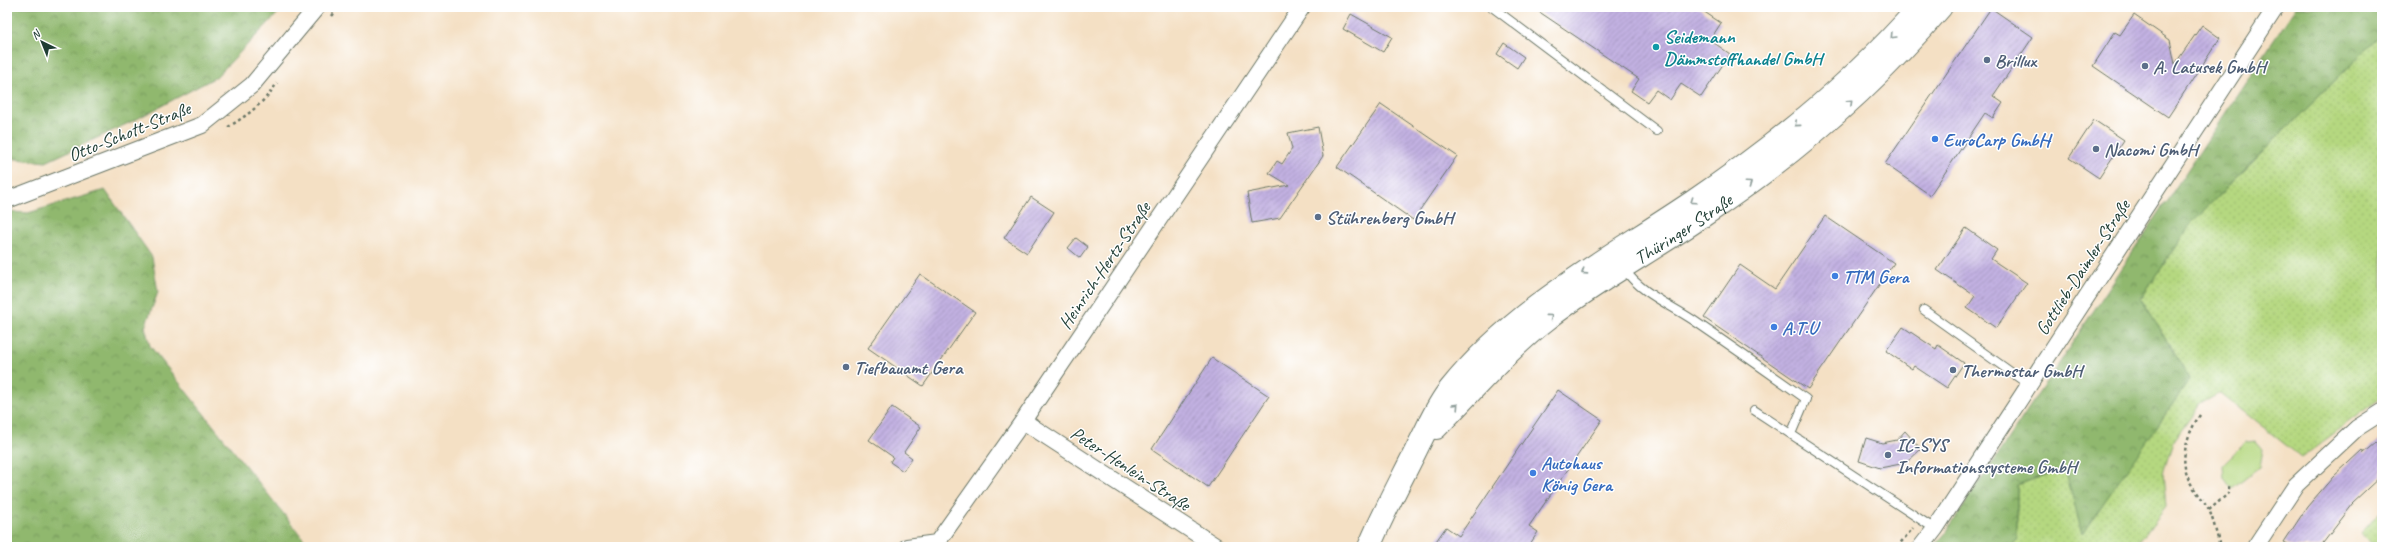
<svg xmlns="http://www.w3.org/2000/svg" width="2389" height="554" viewBox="0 0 2389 554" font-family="Caveat,sans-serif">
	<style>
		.grass { fill: url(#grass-dots); stroke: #6a8a5a }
		.forest { fill: url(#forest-crowns); stroke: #587a51 }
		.garden { fill: #b5d880; stroke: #6a8a5a }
		.building { fill: url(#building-hatch) }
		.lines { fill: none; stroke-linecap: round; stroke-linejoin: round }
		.lane-casing { stroke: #6a7666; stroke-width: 10 }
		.street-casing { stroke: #6a7666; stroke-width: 18 }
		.secondary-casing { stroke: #6a7666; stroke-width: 24 }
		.path { stroke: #6a7666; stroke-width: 2.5; stroke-dasharray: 3 3; stroke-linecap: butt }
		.lane { stroke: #fff; stroke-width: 8 }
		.street { stroke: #fff; stroke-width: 16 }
		.secondary { stroke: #fff; stroke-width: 22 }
		.oneway { stroke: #8f9e9a }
		.culture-dot { fill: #0f9aa8; stroke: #fff; stroke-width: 1.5 }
		.service-dot { fill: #5c6f8a; stroke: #fff; stroke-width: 1.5 }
		.shop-dot { fill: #3f7fe0; stroke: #fff; stroke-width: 1.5 }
		.labels { text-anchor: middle; stroke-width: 3; stroke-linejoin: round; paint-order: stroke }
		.culture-label { font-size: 19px; font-weight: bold; fill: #0d838f; stroke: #fff; text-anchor: start }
		.service-label { font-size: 19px; font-weight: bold; fill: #4e5e75; stroke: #fff; text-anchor: start }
		.street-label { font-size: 19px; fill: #1f3d34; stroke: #fff }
		.shop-label { font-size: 19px; font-weight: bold; fill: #366cbe; stroke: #fff; text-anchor: start }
	</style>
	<defs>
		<pattern id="grass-dots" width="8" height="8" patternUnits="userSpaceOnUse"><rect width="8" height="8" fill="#b5d880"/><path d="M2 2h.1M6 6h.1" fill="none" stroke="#9bba6f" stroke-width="1.8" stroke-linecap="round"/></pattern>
		<pattern id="forest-crowns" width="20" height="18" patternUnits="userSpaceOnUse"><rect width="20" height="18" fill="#90b86e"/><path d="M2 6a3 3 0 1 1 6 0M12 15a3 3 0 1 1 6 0" fill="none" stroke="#75975b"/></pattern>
		<pattern id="building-hatch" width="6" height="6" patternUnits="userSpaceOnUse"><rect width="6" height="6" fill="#c2b1e2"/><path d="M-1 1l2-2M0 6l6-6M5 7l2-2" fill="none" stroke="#9d91b8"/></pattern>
	</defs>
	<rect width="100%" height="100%" fill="#fff"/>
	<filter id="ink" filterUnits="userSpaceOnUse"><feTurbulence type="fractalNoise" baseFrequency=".025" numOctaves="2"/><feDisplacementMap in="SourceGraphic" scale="8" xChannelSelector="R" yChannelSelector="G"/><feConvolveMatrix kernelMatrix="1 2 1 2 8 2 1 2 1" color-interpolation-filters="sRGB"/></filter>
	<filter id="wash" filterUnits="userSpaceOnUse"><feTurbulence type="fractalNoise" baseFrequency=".012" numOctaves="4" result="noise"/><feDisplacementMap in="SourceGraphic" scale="16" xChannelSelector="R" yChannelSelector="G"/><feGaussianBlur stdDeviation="0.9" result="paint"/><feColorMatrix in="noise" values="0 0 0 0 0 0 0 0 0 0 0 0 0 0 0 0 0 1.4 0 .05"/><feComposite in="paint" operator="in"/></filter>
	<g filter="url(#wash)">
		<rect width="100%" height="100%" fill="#f4e0c4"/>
		<path class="grass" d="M2382 34V397L2301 457 2220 393 2200 404 2173 442 2163 473 2166 507 2135 547H2011L2017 539V485L2066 468 2082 533 2190 379 2141 299 2192 222Z
			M2382 510V547H2377L2360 533Z"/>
		<path class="forest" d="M7 7H284L216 77 135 120 46 162 7 158Z
			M2296 7H2382V34L2192 222 2141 299 2190 379 2082 534 2065 468 2017 485V539L2011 547H1933L1945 534Z
			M105 190 152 257 158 292 145 327 150 346 310 547H7V215L12 212 28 213Z"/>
		<path class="garden" d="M2256 441 2263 449 2260 467 2232 489 2224 478 2223 465 2246 442Z"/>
		<g id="blocks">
			<path class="building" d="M1532 7H1697L1721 23 1710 40 1730 54 1701 97 1681 84 1670 100 1656 90 1647 102 1631 91 1639 79Z
				M1991 8 2033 37 1993 96 2003 103 1993 118 1985 113 1930 195 1885 164Z
				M1351 14 1392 37 1383 52 1343 29Z
				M2134 15 2170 40 2175 64 2202 25 2220 38 2168 117 2093 66 2115 32 2120 35Z
				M1504 43 1524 57 1517 68 1497 54Z
				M1381 104 1457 156 1413 220 1337 167Z
				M2094 120 2124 140 2099 178 2069 158Z
				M1318 127 1323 156 1280 218 1252 223 1247 193 1289 185 1269 173 1277 161 1282 164 1292 149 1288 133Z
				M1031 197 1054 212 1027 253 1004 238Z
				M1825 216 1894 263 1808 389 1704 318 1740 265 1775 289Z
				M1966 228 1997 250 1991 259 2027 283 1996 328 1967 308 1975 296 1937 270Z
				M1076 238 1088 247 1080 258 1068 248Z
				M920 274 975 312 923 386 868 348Z
				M1903 327 1936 349 1938 345 1964 363 1947 388 1914 366 1912 369 1886 351Z
				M1212 358 1269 396 1208 487 1152 449Z
				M1558 390 1602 420 1529 526 1538 532 1528 547H1432L1446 527 1459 536Z
				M892 407 921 427 904 452 912 458 903 471 890 462 893 457 869 440Z
				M1905 431 1921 449 1906 463 1880 468 1859 461 1866 438 1882 443 1897 440Z
				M2382 438V475L2352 503 2353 504 2320 547H2293L2284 542 2307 507 2333 477 2362 450 2364 453Z"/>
		</g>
	</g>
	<g filter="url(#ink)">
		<use href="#blocks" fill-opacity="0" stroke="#6a7666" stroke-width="1"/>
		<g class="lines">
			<defs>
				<path id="lane" d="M1492 7 1657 131
					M1624 269C1641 293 1669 304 1693 320 1731 346 1768 372 1806 399L1791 434
					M1924 310 2029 385
					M1754 410 1935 529"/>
				<path id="street" d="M7 200 202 125 252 85 317 7
					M1023 421 1217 547
					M907 547 937 543
					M934 547 1023 421 1302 7
					M1921 547 1935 529 2276 7
					M2255 547 2296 485 2357 428 2382 412"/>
				<g id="secondary">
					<path id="s1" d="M1436 428C1474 390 1507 350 1550 317 1597 281 1650 252 1700 218 1790 158 1871 89 1941 7"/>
					<path d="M1369 547C1384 511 1402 479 1419 444 1429 425 1436 406 1450 389 1516 307 1606 260 1692 202 1775 146 1853 83 1919 7"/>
				</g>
			</defs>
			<use href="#lane" class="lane-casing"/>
			<use href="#street" class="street-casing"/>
			<use href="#secondary" class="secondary-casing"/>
			<path class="path" d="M332 16 339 7
				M228 127C247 116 265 102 277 83
				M2200 415C2188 432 2179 457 2188 478 2193 490 2205 500 2210 512 2214 523 2217 535 2220 547
				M2209 510 2229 493V485
				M1897 547 1913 528"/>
			<use href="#lane" class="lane"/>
			<use href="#street" class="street"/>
			<use href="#secondary" class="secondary"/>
		</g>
		<defs><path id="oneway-chevron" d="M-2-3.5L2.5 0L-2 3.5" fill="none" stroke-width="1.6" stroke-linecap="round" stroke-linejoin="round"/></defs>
		<g class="oneway">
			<use href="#oneway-chevron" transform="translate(1893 36) rotate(134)"/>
			<use href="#oneway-chevron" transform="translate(1850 102) rotate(-43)"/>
			<use href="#oneway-chevron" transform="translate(1797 124) rotate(140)"/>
			<use href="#oneway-chevron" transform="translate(1749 184) rotate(-35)"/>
			<use href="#oneway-chevron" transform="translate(1693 201) rotate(146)"/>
			<use href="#oneway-chevron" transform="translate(1584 272) rotate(147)"/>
			<use href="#oneway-chevron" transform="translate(1550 317) rotate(-37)"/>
			<use href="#oneway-chevron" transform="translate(1456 406) rotate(-47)"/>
		</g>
	</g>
	<circle class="culture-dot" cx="1656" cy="47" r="4"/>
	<g class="service-dot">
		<circle cx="1987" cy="60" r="4"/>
		<circle cx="2145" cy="66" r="4"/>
		<circle cx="2096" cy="149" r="4"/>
		<circle cx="1318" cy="217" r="4"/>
		<circle cx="846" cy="367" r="4"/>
		<circle cx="1953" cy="370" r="4"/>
		<circle cx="1888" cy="455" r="4"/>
	</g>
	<g class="shop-dot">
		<circle cx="1935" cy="139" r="4"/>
		<circle cx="1835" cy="276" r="4"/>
		<circle cx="1774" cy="327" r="4"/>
		<circle cx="1533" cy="473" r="4"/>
	</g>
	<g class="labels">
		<g class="culture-label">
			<text x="1664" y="43">Seidemann<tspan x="1664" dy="22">Dämmstoffhandel GmbH</tspan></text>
		</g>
		<g class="service-label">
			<text x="1995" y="67">Brillux</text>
			<text x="2153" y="73">A. Latusek GmbH</text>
			<text x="2104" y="156">Nacomi GmbH</text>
			<text x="1326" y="224">Stührenberg GmbH</text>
			<text x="854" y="374">Tiefbauamt Gera</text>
			<text x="1961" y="377">Thermostar GmbH</text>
			<text x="1896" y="451">IC-SYS<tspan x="1896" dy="22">Informationssysteme GmbH</tspan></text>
		</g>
		<g class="street-label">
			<text transform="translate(129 131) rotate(-22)" y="7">Otto-Schott-Straße</text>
			<text dy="7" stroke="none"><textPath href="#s1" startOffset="319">Thüringer Straße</textPath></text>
			<text transform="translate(1104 265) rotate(-56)" y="7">Heinrich-Hertz-Straße</text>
			<text transform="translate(2082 267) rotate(-57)" y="7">Gottlieb-Daimler-Straße</text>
			<text transform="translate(1131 468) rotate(33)" y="7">Peter-Henlein-Straße</text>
		</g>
		<g class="shop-label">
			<text x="1943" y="146">EuroCarp GmbH</text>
			<text x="1843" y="283">TTM Gera</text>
			<text x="1782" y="334">A.T.U</text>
			<text x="1541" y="469">Autohaus<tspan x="1541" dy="22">König Gera</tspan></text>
		</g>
	</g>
	<rect width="2389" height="554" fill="none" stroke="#fff" stroke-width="24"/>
	<g transform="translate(42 42) rotate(317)" stroke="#ffffff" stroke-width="3" paint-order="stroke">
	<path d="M0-3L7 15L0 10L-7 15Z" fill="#1f3d34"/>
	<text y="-6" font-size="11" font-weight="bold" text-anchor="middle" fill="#1f3d34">N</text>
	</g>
</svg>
